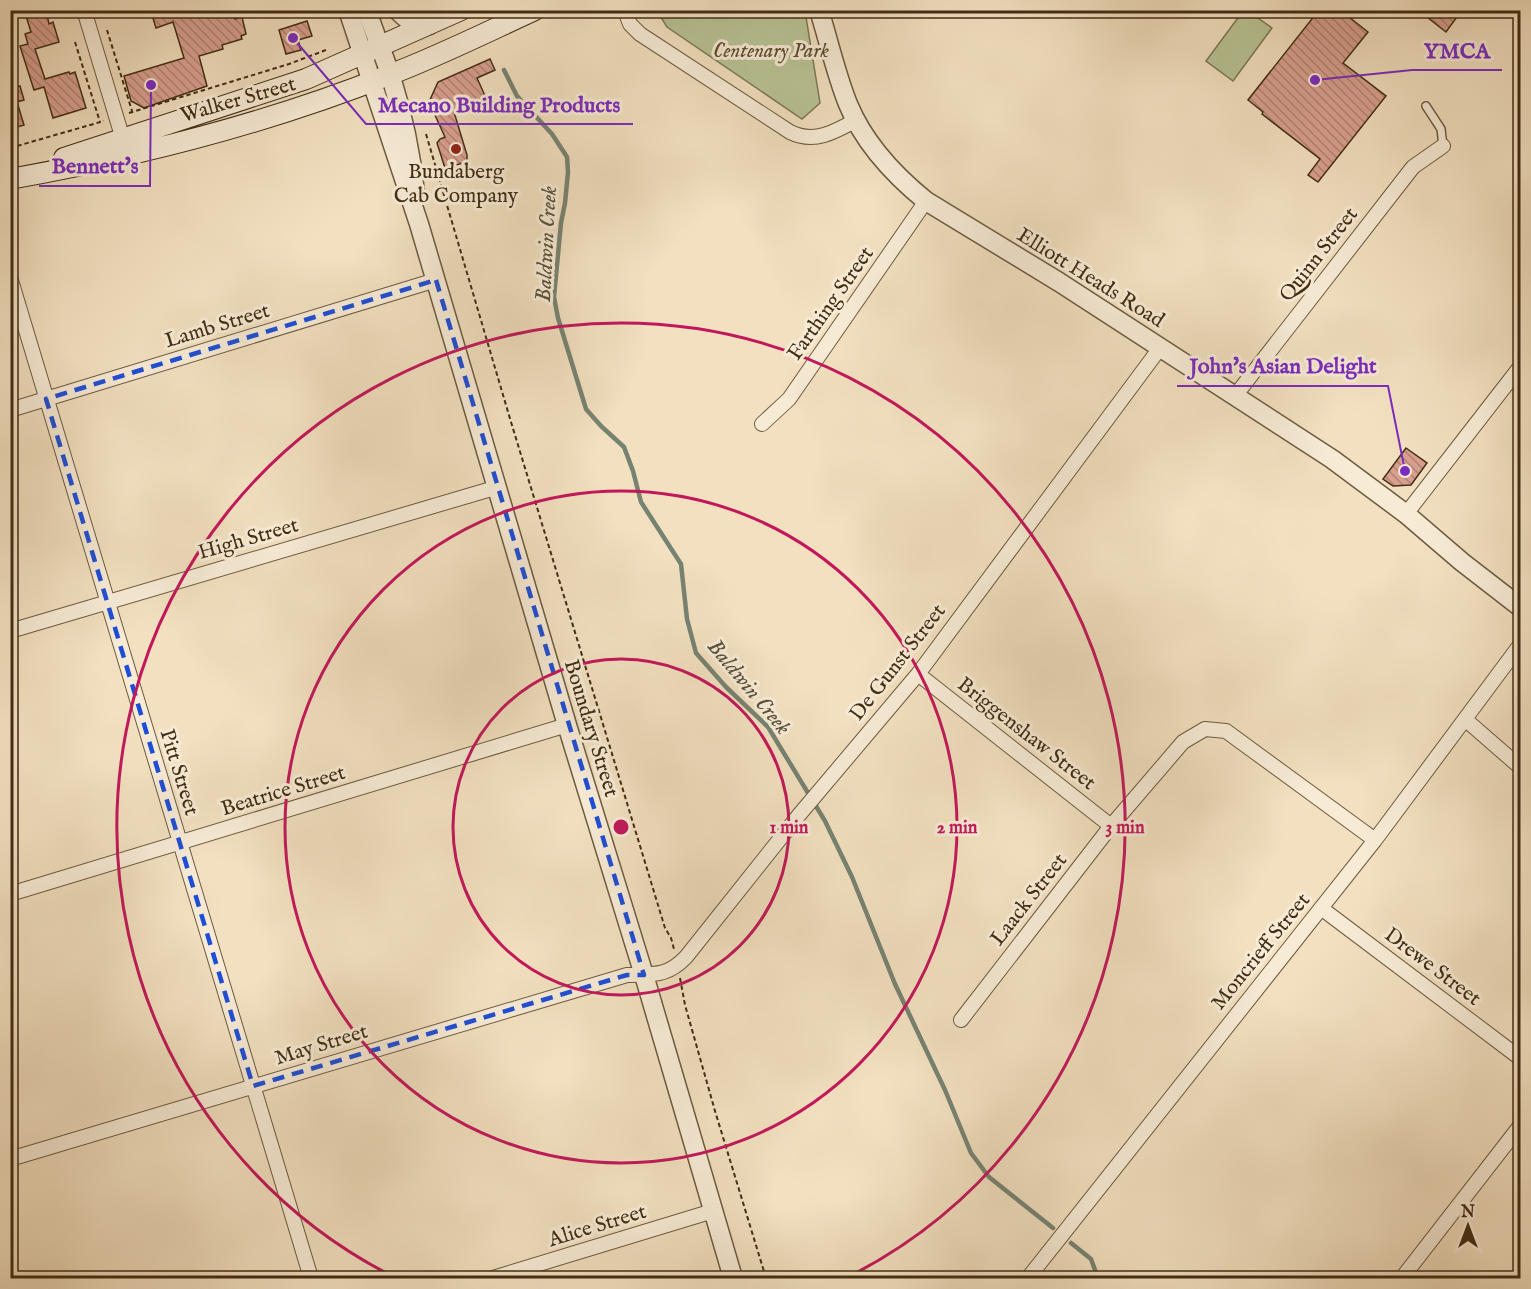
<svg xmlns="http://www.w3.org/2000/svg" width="1531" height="1289" viewBox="0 0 1531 1289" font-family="'IM FELL English',serif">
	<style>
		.park { fill: #b8c395; stroke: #7c7854; stroke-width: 1.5 }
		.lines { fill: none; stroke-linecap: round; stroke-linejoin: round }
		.stream { stroke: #778372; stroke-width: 4.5 }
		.building { fill: url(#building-back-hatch); stroke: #412d14; stroke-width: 1.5 }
		.service-casing { stroke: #6d5a3f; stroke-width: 10 }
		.minor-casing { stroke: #6d5a3f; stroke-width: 16 }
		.tertiary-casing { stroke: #6d5a3f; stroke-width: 21 }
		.secondary-casing { stroke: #412d14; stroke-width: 22 }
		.path { stroke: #412d14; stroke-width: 2; stroke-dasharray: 4.5 3; stroke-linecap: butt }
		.service { stroke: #f7ebd6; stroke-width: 7 }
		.minor { stroke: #f7ebd6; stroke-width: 14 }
		.tertiary { stroke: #f7ebd6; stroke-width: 18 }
		.secondary { stroke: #f7ebd6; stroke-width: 20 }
		.marked { fill: none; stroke: #1d4ed8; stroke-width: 4.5; stroke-dasharray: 12 8; stroke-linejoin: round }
		.ring { fill: none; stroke: #c2185b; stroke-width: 3 }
		.poi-dot { fill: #8f2418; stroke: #f7ebd6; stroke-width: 2 }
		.labels { text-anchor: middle; stroke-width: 6; stroke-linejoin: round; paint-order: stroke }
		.park-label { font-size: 21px; font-style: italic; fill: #594b2e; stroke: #f7ebd6 }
		.street-label { font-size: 21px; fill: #412d14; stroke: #f7ebd6 }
		.poi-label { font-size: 21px; fill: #412d14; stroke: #f7ebd6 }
		.water-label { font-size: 22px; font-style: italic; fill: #58513b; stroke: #f7ebd6 }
		.centre { fill: #c2185b; stroke: #f7ebd6; stroke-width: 3 }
		.ring-label { font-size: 18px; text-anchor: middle; font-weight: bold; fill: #c2185b; stroke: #f7ebd6; stroke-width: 6; stroke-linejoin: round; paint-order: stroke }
		.leader { fill: none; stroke: #7b2cbf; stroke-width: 2 }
		.callout-dot { fill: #7b2cbf; stroke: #f7ebd6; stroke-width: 2 }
		.callout-label { font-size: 22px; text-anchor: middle; font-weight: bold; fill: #7b2cbf; stroke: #f7ebd6; stroke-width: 6; stroke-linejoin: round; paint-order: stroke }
	</style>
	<defs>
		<pattern id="building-back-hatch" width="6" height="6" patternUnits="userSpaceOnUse" patternTransform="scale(1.5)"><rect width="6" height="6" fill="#d9a090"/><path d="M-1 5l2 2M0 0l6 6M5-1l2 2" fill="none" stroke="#b28374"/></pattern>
	</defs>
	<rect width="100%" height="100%" fill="#f2e0c0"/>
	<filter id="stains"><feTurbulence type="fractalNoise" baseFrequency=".00333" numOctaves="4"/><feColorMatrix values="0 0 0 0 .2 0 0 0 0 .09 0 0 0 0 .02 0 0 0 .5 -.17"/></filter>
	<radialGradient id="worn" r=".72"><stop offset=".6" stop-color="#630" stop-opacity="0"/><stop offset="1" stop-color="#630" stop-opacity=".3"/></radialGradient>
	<path class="park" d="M657 11H805L820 103 802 119 667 27Z
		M1243 11H1248L1272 28 1233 81 1206 61Z"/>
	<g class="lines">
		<path class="stream" d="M504 70 517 96 552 134 567 157 568 172 565 203 561 223 554 297 558 318 586 409 601 426 624 447 633 471 641 502 681 564 687 619 696 653 726 687 768 727 825 821 852 877 895 984 945 1090 971 1153 989 1177 1053 1228
			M1071 1243 1091 1259 1098 1278"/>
	</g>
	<path class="building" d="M43 10H46L49 24 53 22 59 42 35 49 45 79 69 72 70 74 75 72 86 108 53 118 44 87 34 90 20 46 28 44 25 34 31 32 26 16Z
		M167 10H202L201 17 224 10H233L235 19 242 17 246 34 241 36 242 39 222 45 223 49 199 56 207 86 144 108 131 101 124 76 184 58 173 22 156 28 152 15Z
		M1319 10H1340L1368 32 1343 63 1386 96 1318 182 1308 175 1320 159 1262 114 1263 112 1248 100Z
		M1418 10H1462L1446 32Z
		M307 21 312 36 298 40 301 50 286 54 279 30Z
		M490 59 495 70 477 78 486 98 454 112 467 155V162L445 168 437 143 440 139 445 137 429 102 438 82Z
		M20 86 24 100 17 102 24 125 10 129V89Z
		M1406 448 1427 463 1411 485 1393 486 1383 479Z"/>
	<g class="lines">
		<defs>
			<path id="service" d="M1426 106 1441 129 1443 146"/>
			<path id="minor" d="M84 10 125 146
				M625 11 630 24 640 34 790 132C814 144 835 132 856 120
				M10 277 311 1278
				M1235 396 1413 167 1443 146
				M10 410 436 280
				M762 424 789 399 926 201
				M1406 514 1520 367
				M10 631 498 487
				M918 674 1111 826
				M1466 720 1520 767
				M10 894 567 725
				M1321 908 1520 1058
				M961 1020 1111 826 1183 742 1205 729 1226 731 1375 840
				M10 1159 627 975C653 974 667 977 686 957L799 815 918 674 1160 348
				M493 1278 713 1211
				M1028 1278 1375 840 1520 645
				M1402 1278 1520 1126"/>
			<path id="tertiary" d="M348 10 419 224 567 725 644 975 733 1278
				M367 10C374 33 384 55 391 77 403 115 411 153 415 192
				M397 10 408 20 429 25
				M819 10C829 42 836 74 848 104 864 143 894 175 926 201L1059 282 1332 459 1406 514 1462 562 1520 607"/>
			<path id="secondary" d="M64 158 306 79 461 10
				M10 179C139 156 268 123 389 75 439 56 487 32 535 10"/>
		</defs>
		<use href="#service" class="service-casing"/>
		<use href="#minor" class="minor-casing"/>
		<use href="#tertiary" class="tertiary-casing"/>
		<use href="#secondary" class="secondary-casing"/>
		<path class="path" d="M107 30 132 111
			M75 42 100 122
			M129 113 289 64 326 50
			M426 134 511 422 665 928 671 938 674 949
			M10 148 104 121
			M680 978 685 1005 715 1111 766 1278"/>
		<use href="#service" class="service"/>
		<use href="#minor" class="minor"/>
		<use href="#tertiary" class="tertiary"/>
		<use href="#secondary" class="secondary"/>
	</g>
	<path class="marked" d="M436 280 644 975H627L253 1086 46 399Z"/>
	<g class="ring">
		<circle cx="621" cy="827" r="168"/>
		<circle cx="621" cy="827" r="336"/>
		<path d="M396 1278A504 504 0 1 1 846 1278"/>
	</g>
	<circle class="poi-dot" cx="456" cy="149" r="6"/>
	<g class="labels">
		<g class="park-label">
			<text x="771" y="57">Centenary Park</text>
		</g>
		<g class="street-label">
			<text transform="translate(238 99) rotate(-16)" y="7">Walker Street</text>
			<text transform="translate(1318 254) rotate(-52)" y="7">Quinn Street</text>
			<text transform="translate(1091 277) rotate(32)" y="7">Elliott Heads Road</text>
			<text transform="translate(830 303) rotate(-55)" y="7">Farthing Street</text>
			<text transform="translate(217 325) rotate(-17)" y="7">Lamb Street</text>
			<text transform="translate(248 538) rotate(-16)" y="7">High Street</text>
			<text transform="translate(897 662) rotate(-52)" y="7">De Gunst Street</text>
			<text transform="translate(592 728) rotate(73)" y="7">Boundary Street</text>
			<text transform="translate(1027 733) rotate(38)" y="7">Briggenshaw Street</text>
			<text transform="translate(180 772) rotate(73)" y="7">Pitt Street</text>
			<text transform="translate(283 790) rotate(-17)" y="7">Beatrice Street</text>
			<text transform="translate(1028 899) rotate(-52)" y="7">Laack Street</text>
			<text transform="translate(1260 951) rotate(-51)" y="7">Moncrieff Street</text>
			<text transform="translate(1433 966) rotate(37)" y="7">Drewe Street</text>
			<text transform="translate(321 1044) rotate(-17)" y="7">May Street</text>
			<text transform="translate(597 1225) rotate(-17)" y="7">Alice Street</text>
		</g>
		<g class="poi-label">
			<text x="456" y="178">Bundaberg<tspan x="456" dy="24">Cab Company</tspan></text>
		</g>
		<g class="water-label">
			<text transform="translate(545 244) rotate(-87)" y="8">Baldwin Creek</text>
			<text transform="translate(750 686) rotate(50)" y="8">Baldwin Creek</text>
		</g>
	</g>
	<circle cx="621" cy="827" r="9" class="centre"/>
	<g class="ring-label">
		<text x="789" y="833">1 min</text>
		<text x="957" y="833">2 min</text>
		<text x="1125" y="833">3 min</text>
	</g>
	<path class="leader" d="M1315 80L1412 70H1502M293 38L366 124H633M151 85L150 186H39M1405 471L1388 386H1177"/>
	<g class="callout-dot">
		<circle cx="1315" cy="80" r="6"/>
		<circle cx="293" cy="38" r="6"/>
		<circle cx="151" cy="85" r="6"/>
		<circle cx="1405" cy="471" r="6"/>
	</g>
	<g class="callout-label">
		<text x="1457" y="58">YMCA</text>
		<text x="499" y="112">Mecano Building Products</text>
		<text x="95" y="173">Bennett's</text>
		<text x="1283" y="373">John's Asian Delight</text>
	</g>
	<rect width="1531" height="1289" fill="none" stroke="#f2e0c0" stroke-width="36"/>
	<rect x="12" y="12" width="1507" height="1265" fill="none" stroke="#412d14" stroke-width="3"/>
	<rect x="18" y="18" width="1495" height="1253" fill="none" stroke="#412d14" stroke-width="1.5"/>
	<g transform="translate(1468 1226)" stroke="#f7ebd6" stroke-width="4.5" paint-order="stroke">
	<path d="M0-4.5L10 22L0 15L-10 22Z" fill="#412d14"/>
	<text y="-9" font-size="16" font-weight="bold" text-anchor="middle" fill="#412d14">N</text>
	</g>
	<rect width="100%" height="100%" filter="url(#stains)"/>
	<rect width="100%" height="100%" fill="url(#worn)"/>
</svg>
